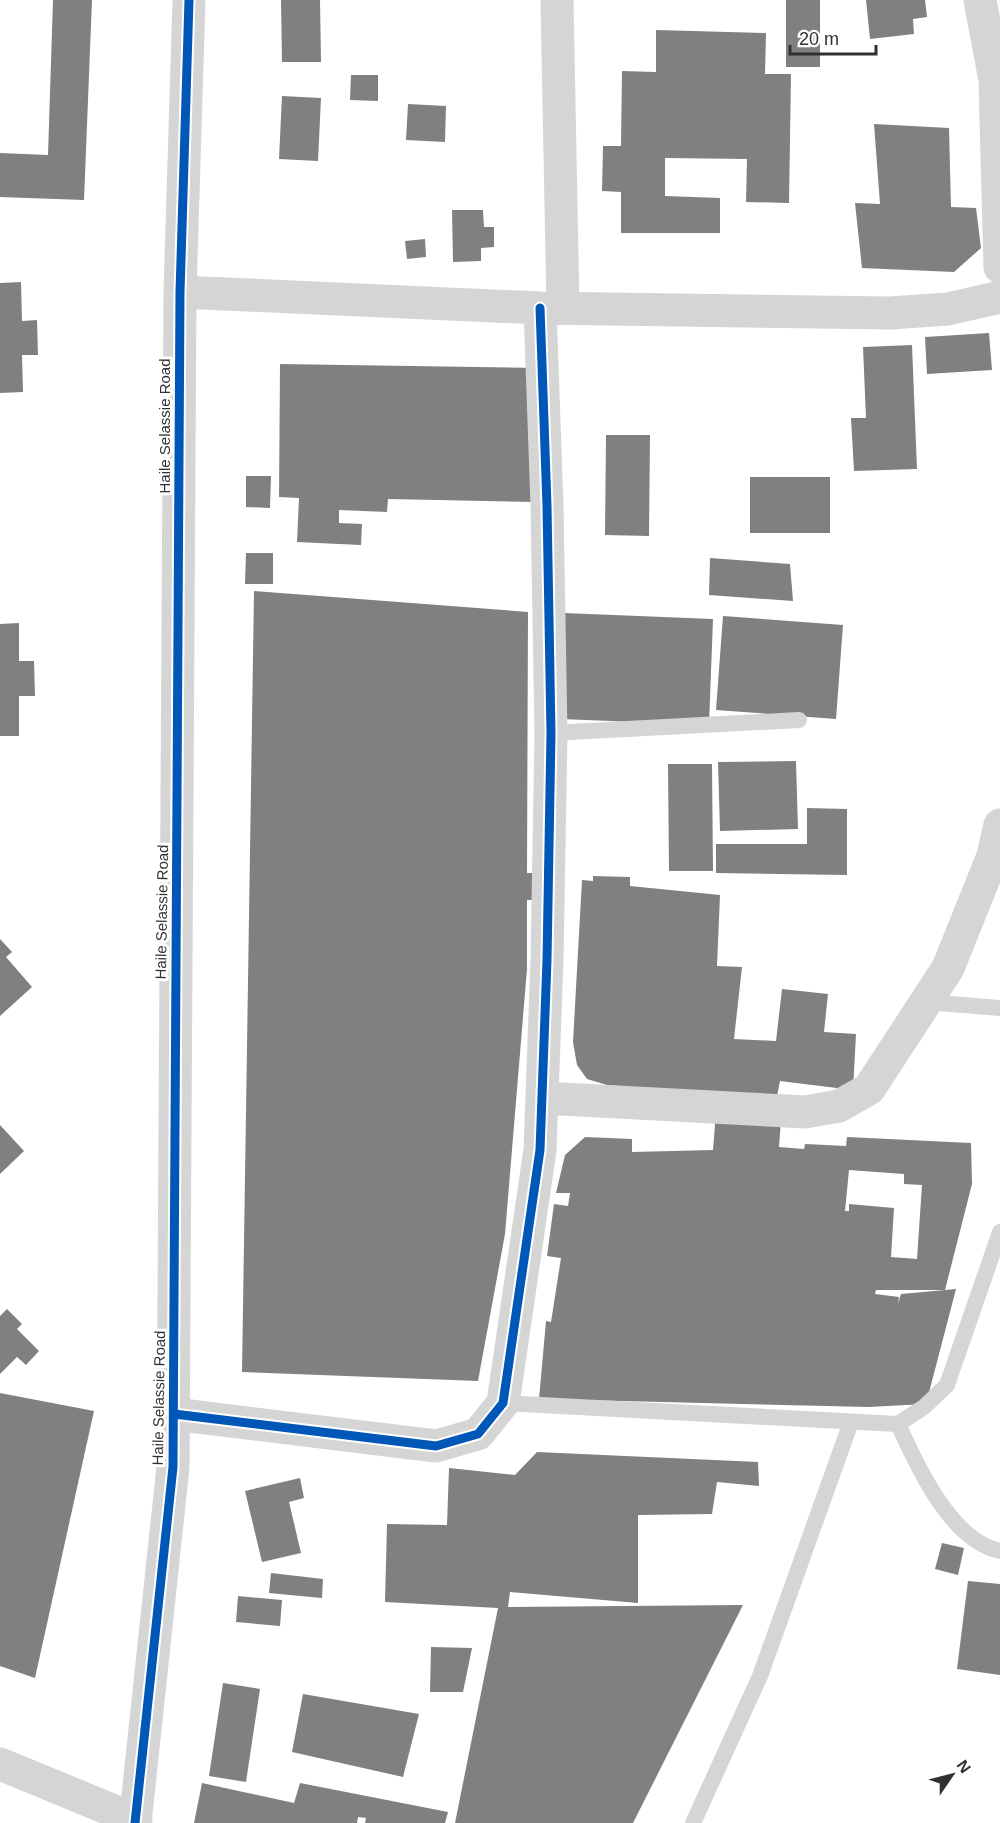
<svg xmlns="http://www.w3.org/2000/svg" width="1000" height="1823" viewBox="0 0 1000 1823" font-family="Helvetica,sans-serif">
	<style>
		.building { fill: #808080; fill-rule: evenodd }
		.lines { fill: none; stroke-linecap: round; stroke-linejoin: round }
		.service { stroke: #d5d5d5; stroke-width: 16 }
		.minor { stroke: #d5d5d5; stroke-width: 33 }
		.cycleway-casing { stroke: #fff; stroke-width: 13 }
		.cycleway { stroke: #0057b8; stroke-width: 9 }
		.labels { text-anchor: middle; stroke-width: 6; stroke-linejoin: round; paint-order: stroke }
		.street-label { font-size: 15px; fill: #313131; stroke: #fff }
	</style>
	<rect width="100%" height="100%" fill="#fff"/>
	<path class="building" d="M53 0H92L84 200 0 197V153L48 155Z
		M281 0H320L321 62H282Z
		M786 0H820V67H786Z
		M866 0H925L927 17 913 19 914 34 870 39Z
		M656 30 766 33 765 74H791L789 203 746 202 747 159 665 158V196L720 198V233H621V192L602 191 603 146H621L622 71 656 72Z
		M351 75H378V101L350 100Z
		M282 96 321 98 318 161 279 159Z
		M408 104 446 106 445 142 406 140Z
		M874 124 949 128 951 207 976 208 981 248 954 272 862 268 855 203 880 204Z
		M452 210H483L484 227H494V247L481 248V261L453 262Z
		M425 239 426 257 407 259 405 241Z
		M21 282 22 321 37 320 38 355H22L23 392 0 393V283Z
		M989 333 992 370 927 374 925 337Z
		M912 345 917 469 854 471 851 418H866L863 347Z
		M280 364 538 368 536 502 388 499 387 512 339 510V523L362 524 361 545 297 542 299 498 279 497Z
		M606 435H650L649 536 605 535Z
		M246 476H271L270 508 246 507Z
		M750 477H830V533H750Z
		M246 553H273V584H245Z
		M710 558 790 564 793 601 709 595Z
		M254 591 528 612 527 873H532V900H527V969L505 1234 478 1381 242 1372Z
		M564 613 713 619 709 725 561 719Z
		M723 616 843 625 836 719 716 710Z
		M19 623V661H34L35 696H19V736H0V624Z
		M796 761 798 829 720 831 718 762Z
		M668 764H712L713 871H669Z
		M807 808 847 809V875L716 873V844H807Z
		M593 876 630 877V886L720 895 717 966 742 967 734 1039 776 1041 782 989 828 994 824 1032 856 1034 853 1090 780 1081 776 1101 607 1085 587 1079 577 1065 573 1042 582 880 593 881Z
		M0 939 12 952 6 957 32 987 0 1016Z
		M716 1112 781 1120 779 1147 804 1149 805 1144 846 1146 847 1137 971 1143 972 1184 945 1290H876L875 1294 899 1297 898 1304 901 1294 956 1289 926 1404 868 1407 539 1399 546 1321 551 1322 561 1258 547 1256 554 1204 568 1206 570 1193H556L565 1155 585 1137 632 1139V1152L713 1150ZM849 1170 904 1174V1184L922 1185 917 1259 891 1257 894 1208 849 1204V1211H845Z
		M0 1125 24 1151 0 1174Z
		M7 1309 22 1324 17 1329 39 1351 26 1365 17 1357 0 1374V1316Z
		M0 1393 94 1411 35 1678 0 1666Z
		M537 1452 758 1462 759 1486 717 1482 712 1514 638 1515V1603L510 1592 508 1607 743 1605 633 1823H455L498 1608 385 1602 387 1524 447 1525 449 1468 515 1475Z
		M300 1478 304 1498 289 1502 301 1553 262 1562 245 1491Z
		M942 1543 964 1548 958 1575 935 1569Z
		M271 1573 323 1579 322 1598 269 1593Z
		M968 1581 1000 1584V1675L957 1669Z
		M238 1596 282 1600 280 1626 236 1622Z
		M431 1647 472 1648 463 1692H430Z
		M223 1683 260 1689 246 1782 209 1776Z
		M303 1694 419 1714 403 1777 292 1752Z
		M202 1783 294 1803 300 1783 448 1812 445 1823H365L366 1818 358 1817 357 1823H194Z"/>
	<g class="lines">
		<path class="service" d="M551 733 799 720
			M926 1002 1000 1008
			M503 1403 898 1424 924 1407 947 1385 1000 1232
			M898 1424C917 1466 951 1541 1000 1551
			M693 1823 760 1676 851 1422"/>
		<path class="minor" d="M557 0 563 308
			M980 0 995 80 1000 267
			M180 292 540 308 890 313 948 309 1000 297
			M542 1098 805 1112 839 1106 869 1089 948 968 993 856 1000 825
			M174 1414 436 1446 478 1434 503 1403 540 1150 547 960 551 733 547 506 540 308
			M0 1764 136 1820
			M135 1823 173 1467 180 292 189 0"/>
		<defs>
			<path id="cycleway" d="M174 1414 436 1446 478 1434 503 1403 540 1150 547 960 551 733 547 506 540 308
				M135 1823 173 1467 180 292 189 0"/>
		</defs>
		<use href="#cycleway" class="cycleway-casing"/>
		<use href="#cycleway" class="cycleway"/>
	</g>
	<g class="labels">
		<g class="street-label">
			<text transform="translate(165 426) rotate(-90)" y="5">Haile Selassie Road</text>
			<text transform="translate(162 912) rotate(-89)" y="5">Haile Selassie Road</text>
			<text transform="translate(159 1398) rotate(-89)" y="5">Haile Selassie Road</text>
		</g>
	</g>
	<g transform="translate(952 1775) rotate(55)" stroke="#ffffff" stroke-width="4.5" paint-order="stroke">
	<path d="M0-4.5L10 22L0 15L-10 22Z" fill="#313131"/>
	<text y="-9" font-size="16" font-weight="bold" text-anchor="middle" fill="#313131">N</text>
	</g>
	<path d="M790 45v9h86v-9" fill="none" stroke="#313131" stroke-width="3"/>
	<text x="799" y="45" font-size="18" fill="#313131" stroke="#ffffff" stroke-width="4.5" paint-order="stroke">20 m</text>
</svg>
